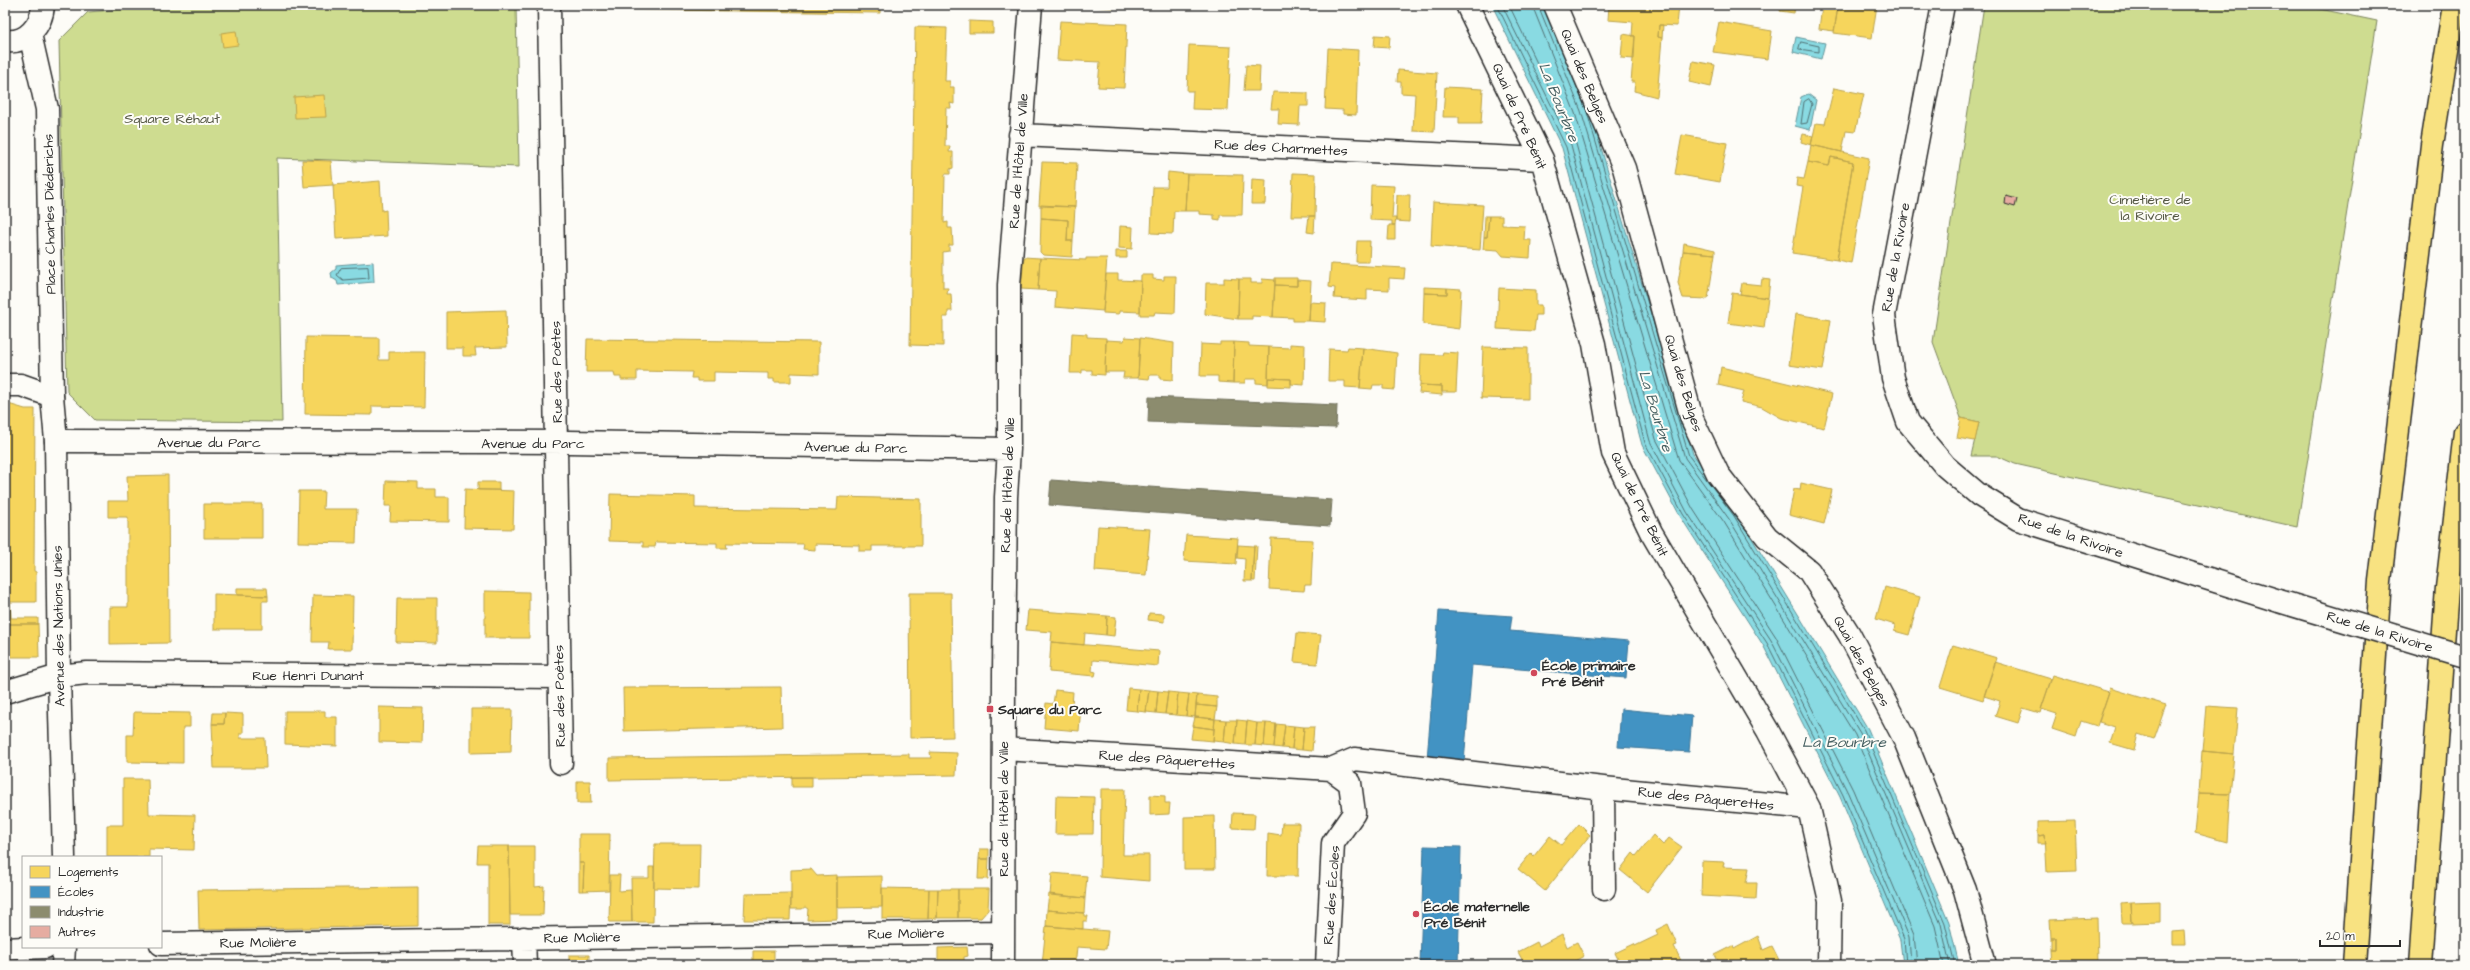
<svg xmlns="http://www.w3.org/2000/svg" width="2470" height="970" viewBox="0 0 2470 970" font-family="'Architects Daughter',sans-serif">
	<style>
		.green { fill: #cedc90; stroke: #7c845e }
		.water { fill: #89dae2; stroke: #639499 }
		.homes { fill: #f6d55c; stroke: #b9a24d }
		.schools { fill: #4393c3; stroke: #3c7495 }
		.industry { fill: #8c8c6e; stroke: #6f6f5a }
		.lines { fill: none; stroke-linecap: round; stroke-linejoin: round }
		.shore { stroke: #517174; stroke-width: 1 }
		.building { fill: #e6aca1; stroke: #2b2b2b }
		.street-casing { stroke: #2b2b2b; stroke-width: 25 }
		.secondary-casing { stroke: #2b2b2b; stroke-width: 25 }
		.highway-casing { stroke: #2b2b2b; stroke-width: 25 }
		.street { stroke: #fdfcf7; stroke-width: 22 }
		.secondary { stroke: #fdfcf7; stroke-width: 22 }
		.highway { stroke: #f8e281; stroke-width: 22 }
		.secondary-bridge-casing { stroke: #2b2b2b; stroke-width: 25; stroke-linecap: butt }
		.secondary-bridge { stroke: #fdfcf7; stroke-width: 22 }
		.poi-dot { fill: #d1495b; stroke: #fdfcf7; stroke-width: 1.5 }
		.labels { text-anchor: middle; stroke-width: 4; stroke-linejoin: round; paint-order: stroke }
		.street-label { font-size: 14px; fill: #2b2b2b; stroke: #fdfcf7 }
		.park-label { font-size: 14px; fill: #545744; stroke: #fdfcf7 }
		.poi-label { font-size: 14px; font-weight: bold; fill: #2b2b2b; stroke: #fdfcf7; text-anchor: start }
		.water-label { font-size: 15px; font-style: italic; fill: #476062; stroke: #fdfcf7 }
	</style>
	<rect width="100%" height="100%" fill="#fdfcf7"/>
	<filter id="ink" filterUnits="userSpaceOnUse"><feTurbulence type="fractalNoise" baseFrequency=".025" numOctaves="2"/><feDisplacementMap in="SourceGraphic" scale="8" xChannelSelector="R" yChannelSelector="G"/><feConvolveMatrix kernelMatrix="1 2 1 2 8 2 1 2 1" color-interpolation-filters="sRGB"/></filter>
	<g filter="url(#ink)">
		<path class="green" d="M172 5H516L519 167 277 158 282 422 95 420 67 392 59 41 88 12Z
			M1984 5H2301L2377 21 2297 527 2015 464 1997 456H1971L1979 422 1961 418 1933 342Z"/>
		<path class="water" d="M1492 5H1546L1589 108 1693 454 1737 514 1868 729 1949 922 1959 965H1903L1900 940 1840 797 1763 645 1680 516 1642 445 1562 148Z
			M1796 37 1825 43 1821 59 1793 52Z
			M1808 94 1816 100 1810 130 1795 126 1801 97Z
			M373 262 374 282 338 285 337 281 332 278 331 273 336 269V265Z"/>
		<path class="homes" d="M592 5H880V13L592 9Z
			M1079 5H1114V8Z
			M1609 5H1679L1677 26 1659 25 1658 37 1662 38 1657 97 1634 91 1635 82H1631L1635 36H1632L1633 22 1608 20Z
			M1781 5H1795L1794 13 1780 11Z
			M1838 5H1877L1872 38 1834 33Z
			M1822 6 1838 8 1834 31 1819 29Z
			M969 21 993 22V33H969Z
			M1060 21 1127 24 1124 88 1098 87 1100 62 1057 60Z
			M1719 22 1772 31 1768 59 1713 52Z
			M1659 25H1663L1662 38 1658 37Z
			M915 27 947 28 945 81H950V87H954V104L950 103 951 108H946L945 146H950L949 152H953V168L950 169V174H945L944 223 948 222V228H952L953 245H949V251L943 252V288H948L947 294H951L952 311H948V317H943V346L910 345Z
			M236 31 238 45 223 47 221 33Z
			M1623 34 1635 36 1634 59 1621 58Z
			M1375 35 1390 36 1389 48 1374 47Z
			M1189 45 1231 47 1228 110 1192 109 1193 91H1187Z
			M1328 48 1358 50 1356 115 1343 114V110L1325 109Z
			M1693 61 1715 65 1711 87 1689 82Z
			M1246 65 1260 66 1259 91H1244Z
			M1398 70 1437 73 1434 132 1413 131 1415 94 1401 93V82H1397Z
			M1445 87 1483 89 1481 124H1459V117H1443Z
			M1834 88 1864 94 1855 132 1846 131 1842 152 1811 145 1816 123 1825 124Z
			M1273 92 1308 93V106H1300L1299 125 1278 124 1279 109H1271Z
			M324 95 326 117 295 118 294 97Z
			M1803 134 1813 136 1811 145 1801 142Z
			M1682 135 1727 143 1720 182 1675 174Z
			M1811 145 1869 158 1851 263 1837 260 1853 162 1831 157 1829 166 1808 162Z
			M1831 157 1853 162 1837 260 1792 253 1803 187 1796 186 1797 178 1804 179 1808 162 1829 166Z
			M302 160 331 161 333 185 304 187Z
			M1042 162 1077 163 1075 207 1039 206Z
			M1168 172 1187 174 1185 211H1174L1173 234 1151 233 1153 187H1167Z
			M1293 173 1316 174 1315 216H1291Z
			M1187 174 1243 175 1242 215H1220V220L1214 219V215L1199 214V211H1185Z
			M1252 179 1266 180 1265 204H1251Z
			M380 181 382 211 386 210 387 236 336 239 333 185Z
			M1371 185 1394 186 1392 218H1396L1395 225H1392V221L1370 220Z
			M1397 195H1410L1409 222 1396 221Z
			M1433 202 1483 205 1480 250 1431 246Z
			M1041 205 1075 207 1073 241H1067L1068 220 1041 218Z
			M1309 216H1315L1314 233 1307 232Z
			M1485 216H1489L1487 237H1484Z
			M1489 216H1502V225L1525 226 1524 240H1531L1530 258 1503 256 1498 250 1483 249 1484 237H1487Z
			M1041 218 1068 220 1067 241H1073L1072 257 1043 255 1040 252Z
			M1389 225H1395V240H1388Z
			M1120 226 1133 227 1132 249 1119 248Z
			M1357 241H1370L1369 262H1356Z
			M1684 243 1715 250V254L1683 251Z
			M1116 251H1127V258H1116Z
			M1683 251 1715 254 1708 299 1683 298 1678 283Z
			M1024 257 1040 258 1038 290 1021 289Z
			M1040 258 1086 260V258H1107L1103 311 1055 307 1056 291 1038 290Z
			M1331 264 1405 268 1404 279 1389 278V290L1367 289V300L1334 298 1335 288 1329 287Z
			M1106 274H1118V280L1141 281 1140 312 1119 311V314L1103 313Z
			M1141 275H1153V279L1164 280V276H1176L1175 313 1155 312 1154 315H1140Z
			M1224 278 1239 279 1238 319 1205 314 1206 283H1224Z
			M1275 278H1297V286L1275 285Z
			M1239 279H1251V283H1262V279L1275 280 1273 317 1252 316V319H1238Z
			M1762 279 1770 280 1768 298 1740 294 1742 283 1761 285Z
			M1297 280 1311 281 1309 321H1293V318L1273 317 1275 285 1297 286Z
			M1424 287 1447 288V294L1424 293Z
			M1447 288 1461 289 1459 329 1423 324 1424 293 1447 294Z
			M1499 288 1536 290V305H1541V315H1536L1534 331 1497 329Z
			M1732 293 1768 298 1764 328 1728 323Z
			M1310 302 1326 303 1325 322 1309 321Z
			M506 310 507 347 475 348 476 356H463V348H446V312Z
			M1796 314 1831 320 1823 370 1789 365Z
			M1072 333 1087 334V337L1106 338 1105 375 1092 374V370H1082V373H1070Z
			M306 337 379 338V360H389V352H425L424 407 372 406V415L305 414Z
			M1125 337 1140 338 1138 378H1123L1124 372H1105L1106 340 1124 341Z
			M1140 338 1174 343 1173 380 1160 379V375H1150L1149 379 1138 378Z
			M587 339 819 342V374L791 373V382H774V379H768V373L714 372V381H697V378H691L692 372 637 371V380H621V377H615L614 372H586Z
			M1220 342H1234L1233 383 1218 382V376H1200L1201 344 1220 345Z
			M1234 342 1249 343V346L1269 347 1268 384 1256 383V379H1245V383H1233Z
			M1290 344 1305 345 1304 385 1291 384V379L1268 378 1269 347 1290 348Z
			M1348 347 1363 348 1360 388 1345 387V381H1328L1329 349 1347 350Z
			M1483 347 1528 348V399L1481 398Z
			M1363 348 1397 353 1395 390 1383 389V385H1373L1372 389 1360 388Z
			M1443 352 1458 353 1456 392H1442V386L1420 385 1421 354 1442 355Z
			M1721 367 1832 394 1824 428 1781 418 1762 407 1741 402 1744 391 1718 385Z
			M1268 378 1291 379V387L1268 386Z
			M1420 385 1442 386V395L1419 393Z
			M5 403 25 409H35L34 571 36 572V602H5Z
			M1961 418 1979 422 1975 441 1957 438Z
			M168 475 169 643 110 644V607H128V517H108V501H128L127 476Z
			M386 481 418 482V489H436V497H449V522L390 521 391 506H385Z
			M478 482H499V490H478Z
			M1801 483 1832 490 1824 524 1789 515 1794 489 1800 490Z
			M465 489 514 491 513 529 464 528Z
			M299 491H324L323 509H357L356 543 298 542Z
			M610 494 695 496V508L837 510 838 497 921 499V546H872V551H859V545L815 544V550L803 549 804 544 726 543 727 548H717V543L656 542 655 547H643V542L609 541Z
			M204 504H262V538H204Z
			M1098 526 1150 529 1146 575 1095 571Z
			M1186 535 1238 538 1236 564 1184 561Z
			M1271 538 1313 540 1311 585H1305L1304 591 1269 589Z
			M1238 545 1254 546 1252 581H1244L1245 559 1237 558Z
			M1254 546H1257L1255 581H1252Z
			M1885 587 1920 597 1909 635 1894 631 1895 625 1876 619Z
			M237 588H267L268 596 237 595Z
			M485 591 529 592V638H485Z
			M909 593H951L953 737 910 738Z
			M214 594 268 596V601H262V629H214Z
			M313 595 353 596 352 649H328L329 642H312Z
			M397 598H437V643L396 642Z
			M5 602H10L11 618H38V624H5Z
			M1028 610 1107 616 1106 635 1085 633 1084 645 1051 642 1052 632 1026 630Z
			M1149 613 1164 614V622L1148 620Z
			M1107 616 1116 617 1114 636 1106 635Z
			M5 624H38L39 657H5Z
			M1297 633 1321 635 1317 664 1294 662Z
			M1051 642 1159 651 1158 666 1093 660 1092 671 1096 672 1095 676 1049 672Z
			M1953 645 1997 658 1983 700 1940 687Z
			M1995 662 2051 679 2040 713 2023 708 2018 723 1995 716 2000 701 1984 696Z
			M2053 675 2109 692 2097 726 2081 721 2076 737 2052 729 2057 714 2041 709Z
			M781 687 782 727 624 731 623 688Z
			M1128 688 1139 689 1137 711 1126 710Z
			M2110 688 2166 705 2154 739 2138 734 2134 750 2110 743 2115 727 2099 722Z
			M1139 689 1149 690 1146 712 1137 711Z
			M1055 690 1073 692 1072 706H1081L1079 731 1044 728 1046 703 1053 704Z
			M1149 690 1158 691 1156 713 1146 712Z
			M1158 691 1168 692 1165 714 1156 713Z
			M1168 692 1178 693 1176 715 1165 714Z
			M1178 693 1189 694 1186 716 1176 715Z
			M1189 694 1197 695 1195 717 1186 716Z
			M1197 695 1217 697V707L1196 705Z
			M1196 705 1217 707 1215 719 1195 717Z
			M2206 706 2238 708 2234 754 2202 751Z
			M379 707 423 708 422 743 379 742Z
			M471 709H512L511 752 471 753Z
			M285 711H325V717H337V746L285 744Z
			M134 712 190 713V727H183V763L127 762V735H133Z
			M213 713H225L224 724H212Z
			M225 713 243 714V733H240V738H265L266 768H214L212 724H224Z
			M1195 717 1215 719 1214 729 1193 726Z
			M1215 719 1226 720 1224 742 1213 741Z
			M1226 720H1237L1235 744 1224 742Z
			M1237 720 1247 721 1245 745 1235 744Z
			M1247 721 1257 723 1255 745H1245Z
			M1257 723H1266L1264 746 1255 745Z
			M1266 723 1276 724 1274 747 1264 746Z
			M1276 724 1285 725 1282 748 1274 747Z
			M1285 725 1294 726 1292 749 1282 748Z
			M1193 726 1214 729 1213 741 1191 739Z
			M1294 726 1304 727 1302 750 1292 749Z
			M1304 727H1314L1312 751 1302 750Z
			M2202 751 2234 754 2230 794 2199 793Z
			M930 752 957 753 956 775 609 780V758L909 754V758H931Z
			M792 777H812V787H792Z
			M123 779H148L149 814 195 815 194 850 149 849V857H107V825H123Z
			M577 781H590L591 803H577Z
			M1101 789H1125L1123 855H1149V881L1100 877Z
			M2199 793 2230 794 2227 842 2195 833Z
			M1150 795 1165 796V803H1170L1169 814 1150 815Z
			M1056 796 1094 797 1093 834H1055Z
			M1233 813 1255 814 1254 829 1232 828Z
			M1214 816 1215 869H1184V817Z
			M2075 821 2077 871 2047 872 2045 835 2038 836V822Z
			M1282 823H1299L1298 876H1267L1268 833 1281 835Z
			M1579 824 1590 835 1545 891 1518 869 1531 853 1534 856 1550 836 1561 845Z
			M579 834H610L609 890 583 891 584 863H579Z
			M1653 835 1663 845 1669 838 1682 847 1647 892 1620 870 1633 853 1636 856Z
			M2045 835 2046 843H2038V836Z
			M655 844H700L699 889 654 888Z
			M478 846H509L510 925H488V863H477Z
			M509 846H535V887L544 886 543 915H510Z
			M980 849H989V859H979Z
			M979 859H989L988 879H978Z
			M1702 861 1724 862 1723 867 1749 868 1746 883H1757L1756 899 1701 896Z
			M579 863H584L583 891H579Z
			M649 867H654L653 922H632L631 878H649Z
			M811 869 817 876 837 875V919L807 920 808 909 805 907 802 909H791V870Z
			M1052 873 1087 876 1085 898 1050 895Z
			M610 875H620L619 891 631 890 632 922H609Z
			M882 876V907L837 908V877Z
			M418 887V926L199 930 198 890Z
			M882 888 929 889 928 919H882Z
			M929 889H938L937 918 928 919Z
			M938 889H958V918H937Z
			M958 889H989L988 910 981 918H958Z
			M791 893 790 920H744L745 894Z
			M1049 894 1085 898 1084 913 1047 910Z
			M2160 901V922L2132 923 2131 902Z
			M2131 902 2132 923H2122L2121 903Z
			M1047 910 1084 913V916H1088L1087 921H1083V929L1046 926Z
			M2097 918 2098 965H2052L2051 949H2055V938H2051L2050 920Z
			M1668 924 1677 945 1674 946 1683 965H1621L1615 953 1634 944 1635 946 1658 935 1656 930Z
			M1046 926 1108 931 1106 949 1077 947 1075 965H1042Z
			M2184 931 2185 944H2173V932Z
			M1562 934 1567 947 1577 942 1584 956 1567 965H1525L1518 952 1537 942 1539 946Z
			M1758 936 1763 950 1772 946 1779 960 1770 965H1720L1715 955 1733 946 1734 949Z
			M2051 938H2055V949H2051Z
			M967 947 968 956 964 957V965H938V948Z
			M753 951H774V965H753Z
			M569 955H589V965H569Z
			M938 962V965H897V963Z
			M178 963 180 965H134V964Z"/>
		<path class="schools" d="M1439 611 1512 616 1510 631 1629 641 1626 678 1472 665 1464 762 1427 759Z
			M1621 709 1692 716 1689 752 1618 747Z
			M1424 846 1461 847 1458 965H1420Z"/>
		<path class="industry" d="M1149 397 1337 405 1336 428 1148 422Z
			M1051 480 1332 500 1330 526 1049 505Z"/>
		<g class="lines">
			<path class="shore" d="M1497 5 1566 147 1645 443 1683 514 1767 643 1843 795 1904 939 1906 965
				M1502 5 1571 145 1650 441 1687 512 1771 640 1848 793 1909 937 1911 965
				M1509 5 1576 144 1656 439 1693 509 1776 637 1853 790 1914 935 1917 965
				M1532 5 1575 113 1679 460 1724 522 1855 735 1935 926 1944 965
				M1538 5 1581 111 1685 458 1729 519 1860 733 1941 924 1950 965
				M1543 5 1586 109 1689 456 1734 516 1864 730 1945 923 1955 965
				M1801 42 1819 46V52L1799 49Z
				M1809 99 1812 104 1807 123 1801 124 1804 102Z
				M368 267 369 278 343 280 337 275 341 268Z"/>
		</g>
		<path class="building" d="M2006 196 2017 199 2015 207 2005 204Z"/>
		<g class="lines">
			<defs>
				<path id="street" d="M549 5 561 763
					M1467 5 1542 159 1594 344 1613 453 1651 532 1768 731 1809 808 1830 901 1829 965
					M1555 5 1624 168 1692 419 1718 474 1767 537 1809 571 1849 634 1904 738 1965 890 1985 965
					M1020 135 1542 159
					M5 385H21L52 396
					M56 441 569 442 1009 449
					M1004 749 1331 769 1355 759 1603 788 1809 808
					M1603 788 1604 889
					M64 857 59 676 87 673 558 677
					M524 938 525 965
					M161 944 1002 932
					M5 949 45 947
					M63 965 64 947
					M1003 965 1004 674 1006 497 1009 449V285L1031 5
					M1327 965 1333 843 1354 813 1350 783 1331 769"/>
				<path id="secondary" d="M1943 5 1884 315 1893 378 1908 422 1945 466 1979 495 2018 519 2279 601
					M5 41C27 44 42 25 43 5
					M5 692 59 676 56 441 52 396 47 109 30 34"/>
				<path id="highway" d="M2354 965 2380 581 2432 145 2454 5
					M2420 965 2447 588 2465 432"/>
			</defs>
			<use href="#street" class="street-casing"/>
			<use href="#secondary" class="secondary-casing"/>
			<use href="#highway" class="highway-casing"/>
			<use href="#street" class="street"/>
			<use href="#secondary" class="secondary"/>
			<use href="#highway" class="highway"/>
			<defs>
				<path id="secondary-bridge" d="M2279 601 2465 657"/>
			</defs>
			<use href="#secondary-bridge" class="secondary-bridge-casing"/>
			<use href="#secondary-bridge" class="secondary-bridge"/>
		</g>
	</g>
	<g class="poi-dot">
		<circle cx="1534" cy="673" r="4"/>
		<rect x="986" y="705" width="8" height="8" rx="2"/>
		<circle cx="1416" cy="914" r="4"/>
	</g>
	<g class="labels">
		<g class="street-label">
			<text transform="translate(1585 76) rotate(67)" y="5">Quai des Belges</text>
			<text transform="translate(1520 116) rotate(66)" y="5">Quai de Pré Bénit</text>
			<text transform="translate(1281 147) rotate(3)" y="5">Rue des Charmettes</text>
			<text transform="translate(1018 161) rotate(-86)" y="5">Rue de l'Hôtel de Ville</text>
			<text transform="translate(49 214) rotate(-91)" y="5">Place Charles Diéderichs</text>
			<text transform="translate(1895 257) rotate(-80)" y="5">Rue de la Rivoire</text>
			<text transform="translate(556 372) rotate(-91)" y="5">Rue des Poètes</text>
			<text transform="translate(1684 383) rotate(73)" y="5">Quai des Belges</text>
			<text x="209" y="447">Avenue du Parc</text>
			<text x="533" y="448">Avenue du Parc</text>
			<text transform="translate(856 447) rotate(1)" y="5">Avenue du Parc</text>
			<text transform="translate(1007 485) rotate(-88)" y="5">Rue de l'Hôtel de Ville</text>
			<text transform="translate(1640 504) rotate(64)" y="5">Quai de Pré Bénit</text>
			<text transform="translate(2071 535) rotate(19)" y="5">Rue de la Rivoire</text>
			<text transform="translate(58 626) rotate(-91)" y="5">Avenue des Nations Unies</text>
			<text transform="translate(2380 631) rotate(17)" y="5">Rue de la Rivoire</text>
			<text transform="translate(1862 661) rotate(61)" y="5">Quai des Belges</text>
			<text x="308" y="680">Rue Henri Dunant</text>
			<text transform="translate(559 696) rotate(-91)" y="5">Rue des Poètes</text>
			<text transform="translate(1167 759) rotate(4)" y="5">Rue des Pâquerettes</text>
			<text transform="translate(1706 798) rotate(6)" y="5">Rue des Pâquerettes</text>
			<text transform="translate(1003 809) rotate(-90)" y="5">Rue de l'Hôtel de Ville</text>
			<text transform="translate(1331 895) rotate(-86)" y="5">Rue des Écoles</text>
			<text transform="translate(906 933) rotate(-1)" y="5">Rue Molière</text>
			<text transform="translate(582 937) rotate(-1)" y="5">Rue Molière</text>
			<text transform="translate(258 942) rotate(-1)" y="5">Rue Molière</text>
		</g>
		<g class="park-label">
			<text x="172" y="123">Square Réhaut</text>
			<text x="2150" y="204">Cimetière de<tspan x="2150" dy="16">la Rivoire</tspan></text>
		</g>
		<g class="poi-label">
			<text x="1542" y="670">École primaire<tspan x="1542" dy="16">Pré Bénit</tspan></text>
			<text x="998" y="714">Square du Parc</text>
			<text x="1424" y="911">École maternelle<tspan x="1424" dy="16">Pré Bénit</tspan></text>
		</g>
		<g class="water-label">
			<text transform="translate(1559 102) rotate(68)" y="5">La Bourbre</text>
			<text transform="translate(1656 411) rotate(73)" y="5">La Bourbre</text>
			<text x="1844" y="747">La Bourbre</text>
		</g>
	</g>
	<rect width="2470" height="970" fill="none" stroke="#fdfcf7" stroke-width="20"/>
	<rect x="10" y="10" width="2450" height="950" fill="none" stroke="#2b2b2b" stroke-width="1.5" filter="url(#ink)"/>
	<rect x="22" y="856" width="140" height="92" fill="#fdfcf7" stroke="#a9a8a5"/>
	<rect x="30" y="866" width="20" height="12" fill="#f6d55c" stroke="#a9a8a5"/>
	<text x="58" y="876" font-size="12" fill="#2b2b2b">Logements</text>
	<rect x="30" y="886" width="20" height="12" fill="#4393c3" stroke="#a9a8a5"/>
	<text x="58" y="896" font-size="12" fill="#2b2b2b">Écoles</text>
	<rect x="30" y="906" width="20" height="12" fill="#8c8c6e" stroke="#a9a8a5"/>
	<text x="58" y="916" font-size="12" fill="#2b2b2b">Industrie</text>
	<rect x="30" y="926" width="20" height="12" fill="#e6aca1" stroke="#a9a8a5"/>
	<text x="58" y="936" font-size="12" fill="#2b2b2b">Autres</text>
	<path d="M2320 940v6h80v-6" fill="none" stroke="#2b2b2b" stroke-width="2"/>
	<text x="2326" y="940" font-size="12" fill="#2b2b2b" stroke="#fdfcf7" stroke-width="3" paint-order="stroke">20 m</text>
</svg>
